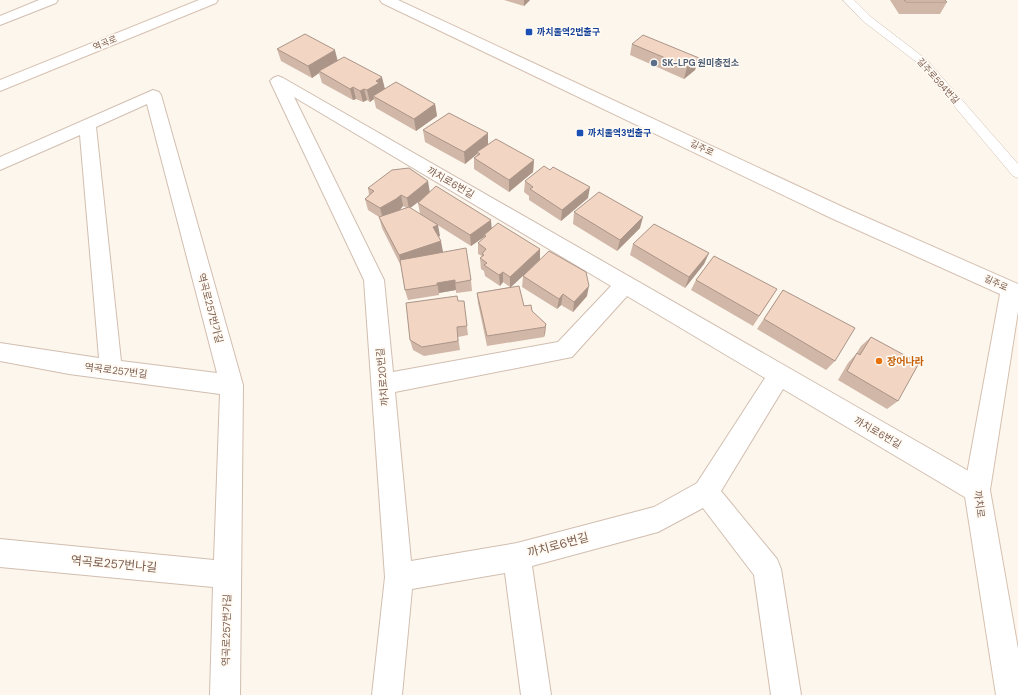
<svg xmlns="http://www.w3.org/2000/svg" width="1018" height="695" viewBox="0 0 1018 695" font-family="'DM Sans','Noto Sans KR',sans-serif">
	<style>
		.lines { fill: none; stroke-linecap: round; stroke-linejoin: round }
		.lane-casing { stroke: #d1beb0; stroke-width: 1 }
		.street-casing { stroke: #d1beb0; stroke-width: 2 }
		.secondary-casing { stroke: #d6c0b0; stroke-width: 2 }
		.lane { fill: #fff; fill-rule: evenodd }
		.street { fill: #fff; fill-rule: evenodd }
		.secondary { fill: #fff; fill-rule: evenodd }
		.wall { fill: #d1b7a8; fill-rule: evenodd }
		.shaded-wall { fill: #aa9588 }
		.building { fill: #f3d5c3; stroke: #aa9588 }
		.transit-dot { fill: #1a4fb4; stroke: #fffaf3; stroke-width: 1.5 }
		.service-dot { fill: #5c6f8a; stroke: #fffaf3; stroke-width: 1.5 }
		.food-dot { fill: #e8710a; stroke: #fffaf3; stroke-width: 1.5 }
		.labels { text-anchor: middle; stroke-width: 3.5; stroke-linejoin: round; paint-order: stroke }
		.far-transit-label { font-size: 9px; font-weight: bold; fill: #164399; stroke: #fffaf3; text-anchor: start }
		.far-street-label { font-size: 9px; fill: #7a5c4d; stroke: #fffaf3 }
		.far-service-label { font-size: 9px; font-weight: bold; fill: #4e5e75; stroke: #fffaf3; text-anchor: start }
		.street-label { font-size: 10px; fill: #7a5c4d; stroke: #fffaf3 }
		.food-label { font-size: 10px; font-weight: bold; fill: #c56008; stroke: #fffaf3; text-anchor: start }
		.near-street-label { font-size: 12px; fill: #7a5c4d; stroke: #fffaf3 }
	</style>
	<rect width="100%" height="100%" fill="#fdf6ec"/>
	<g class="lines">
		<defs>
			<path id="lane" d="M843 0H854L871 17 927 60 1018 164V178L1013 176 919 64 863 21Z"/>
			<path id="street" d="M39 0H58L56 3 0 25V16Z
				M278 76 283 78 986 481 990 490 986 499 977 503 968 499 783 389 721 491 777 559 781 569 801 695H771L754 575 703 508 658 532 532 566 551 695H521L505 573 412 589 402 695H372L385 577 364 280 270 81 273 78ZM294 97 611 286 558 342 393 372 384 280ZM627 296 765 378 697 483 654 507 517 543 411 561 395 392 572 357Z
				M153 90 159 92 161 95 243 385 240 695H210L213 587 0 567V539L214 560 220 394 69 374 0 361V343L99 358 80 135 0 170V157ZM147 104 217 373 121 361 96 127Z"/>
			<path id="secondary" d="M199 0H218L216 3 0 91V80Z
				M380 0H398L845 208 1018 284V311L990 490 1018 649V695H996L964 490 1000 294 831 218 382 3Z"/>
		</defs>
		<use href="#lane" class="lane-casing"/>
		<use href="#street" class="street-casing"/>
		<use href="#secondary" class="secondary-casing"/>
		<use href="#lane" class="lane"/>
		<use href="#street" class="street"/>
		<use href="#secondary" class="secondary"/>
	</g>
	<path class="wall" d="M504 0H530L524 6Z
		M890 0H945L947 2 940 14H899Z
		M632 44 699 58 695 70 684 79 630 55Z
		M277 49 338 60 385 89 435 104 437 116 416 131 376 108 374 99 370 102 367 100 363 102 356 99 353 100 322 83 319 73 312 78 281 61Z
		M423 130 488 144 534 160 533 172 509 192 474 169V158L477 155V154L465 164 425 142Z
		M525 181 588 198 561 221 529 200V196L524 192Z
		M368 188 430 192 492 228 540 249V260L510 287 524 306 532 311 546 324 545 334 544 337 487 346 478 303 477 293 510 287 503 282 500 286 485 276 484 271 481 269 480 258 482 256 478 254V243L484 238V237L471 246 420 214 418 203 422 199 410 208 440 236 438 237 443 252 471 280 472 291 456 293V290L439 293V295L408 300 405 290 401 266 382 228 379 217 368 210 365 199 369 195ZM403 206 407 208 398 211Z
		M574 212 640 228 617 251 573 224Z
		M633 244 709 253 704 264 685 288 630 255Z
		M523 276 587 296 573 312 561 305 557 309 522 287Z
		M696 280 777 289 753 326 691 290Z
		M783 290 835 361 826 370 757 329Z
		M458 301H464L468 335 458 337 460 350 424 356 413 350 410 340Z
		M871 337 898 401 887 409 838 380 848 363 856 354 861 346Z"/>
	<path class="shaded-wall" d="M524 0H530L524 6Z
		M335 50 338 62 319 71V73L312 78 308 66Z
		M699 58 695 70 684 79 687 67Z
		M382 77 385 89 373 96 374 99 370 102 367 90 376 81Z
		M353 87 356 99 353 100 350 89Z
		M364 89 367 100 363 102 360 91Z
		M435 104 437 116 416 131 414 119Z
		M488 133V145L477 152V154L465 164 464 152Z
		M534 160 533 172 509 192V180Z
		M428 181 430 193 409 209 407 198Z
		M590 187 588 198 561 221 562 210Z
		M401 195 403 206 399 211 383 219 380 208Z
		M643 217 640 228 617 251 620 240Z
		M491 220 492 231 484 235V237L471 246 470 235Z
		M438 225 440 236 435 238 433 227Z
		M441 241 443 252 401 266 399 255Z
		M540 249V260L510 288V277Z
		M709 253 704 264 685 288 689 277Z
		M503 272V282L500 286 499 275Z
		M455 280 456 290 439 293 437 283Z
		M589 286 587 296 573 312 574 302Z
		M563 294 561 305 557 309 559 299Z
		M546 324 545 334 544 337 545 327Z"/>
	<path class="building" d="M904 0H945L947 2H906Z
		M305 34 335 50 308 66 277 49Z
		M643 35 699 58 687 67 632 44Z
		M344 57 382 77 376 81 379 83 367 90 364 89 360 91 353 87 350 89 319 71Z
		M396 82 435 104 414 119 373 96Z
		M449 113 488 133 464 152 423 130Z
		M496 139 534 160 509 180 474 158 480 154 477 152Z
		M544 166 550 170 553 167 590 187 562 210 530 189 533 187 525 181Z
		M409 168 428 181 407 198 401 195 396 199 380 208 365 199 374 191 368 188 392 170Z
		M436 186 491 220 470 235 418 203Z
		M599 192 643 217 620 240 574 212Z
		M409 207 438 225 433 227 441 241 399 255 379 217Z
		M498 223 540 249 510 277 503 272 499 275 484 265 487 263 480 258 484 255 482 254 486 249 478 243 486 236 484 235Z
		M654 224 709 253 689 277 633 244Z
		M466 248 471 280 455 283V280L437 283V285L405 290 400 260Z
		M549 251 586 272 589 286 574 302 563 294 559 299 523 276Z
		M714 256 777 289 759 316 696 280Z
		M519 286 524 306 531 305 532 311 546 324 545 327 487 336 477 293Z
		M783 290 855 328 835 361 764 319Z
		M457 296 458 301H464L467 326 457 327 458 341 422 347 410 340 406 303Z
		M871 337 919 363 898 401 847 371 857 353 860 355Z"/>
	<g class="transit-dot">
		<rect x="525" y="28" width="8" height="8" rx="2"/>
		<rect x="576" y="129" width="8" height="8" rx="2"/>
	</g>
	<circle class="service-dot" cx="654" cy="63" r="4"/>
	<circle class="food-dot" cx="879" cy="361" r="4"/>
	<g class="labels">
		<g class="far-transit-label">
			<text x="537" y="35">까치울역2번출구</text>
			<text x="588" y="136">까치울역3번출구</text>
		</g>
		<g class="far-street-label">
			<text transform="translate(105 43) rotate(-22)" y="3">역곡로</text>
			<text transform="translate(938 81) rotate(48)" y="3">길주로594번길</text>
			<text transform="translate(702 148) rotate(25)" y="3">길주로</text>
			<text transform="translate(996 283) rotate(24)" y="3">길주로</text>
		</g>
		<g class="far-service-label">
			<text x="662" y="66">SK-LPG 원미충전소</text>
		</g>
		<g class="street-label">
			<text transform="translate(451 182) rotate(30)" y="4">까치로6번길</text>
			<text transform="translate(211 308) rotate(75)" y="4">역곡로257번가길</text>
			<text transform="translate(116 370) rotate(7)" y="4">역곡로257번길</text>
			<text transform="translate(382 377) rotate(-95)" y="4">까치로20번길</text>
			<text transform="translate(878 432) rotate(30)" y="4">까치로6번길</text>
			<text transform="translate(980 504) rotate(83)" y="4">까치로</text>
			<text transform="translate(226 630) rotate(-89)" y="4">역곡로257번가길</text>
		</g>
		<g class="food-label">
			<text x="887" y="365">장어나라</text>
		</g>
		<g class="near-street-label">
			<text transform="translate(558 545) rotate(-15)" y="4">까치로6번길</text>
			<text transform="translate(114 564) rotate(5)" y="4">역곡로257번나길</text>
		</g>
	</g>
</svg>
